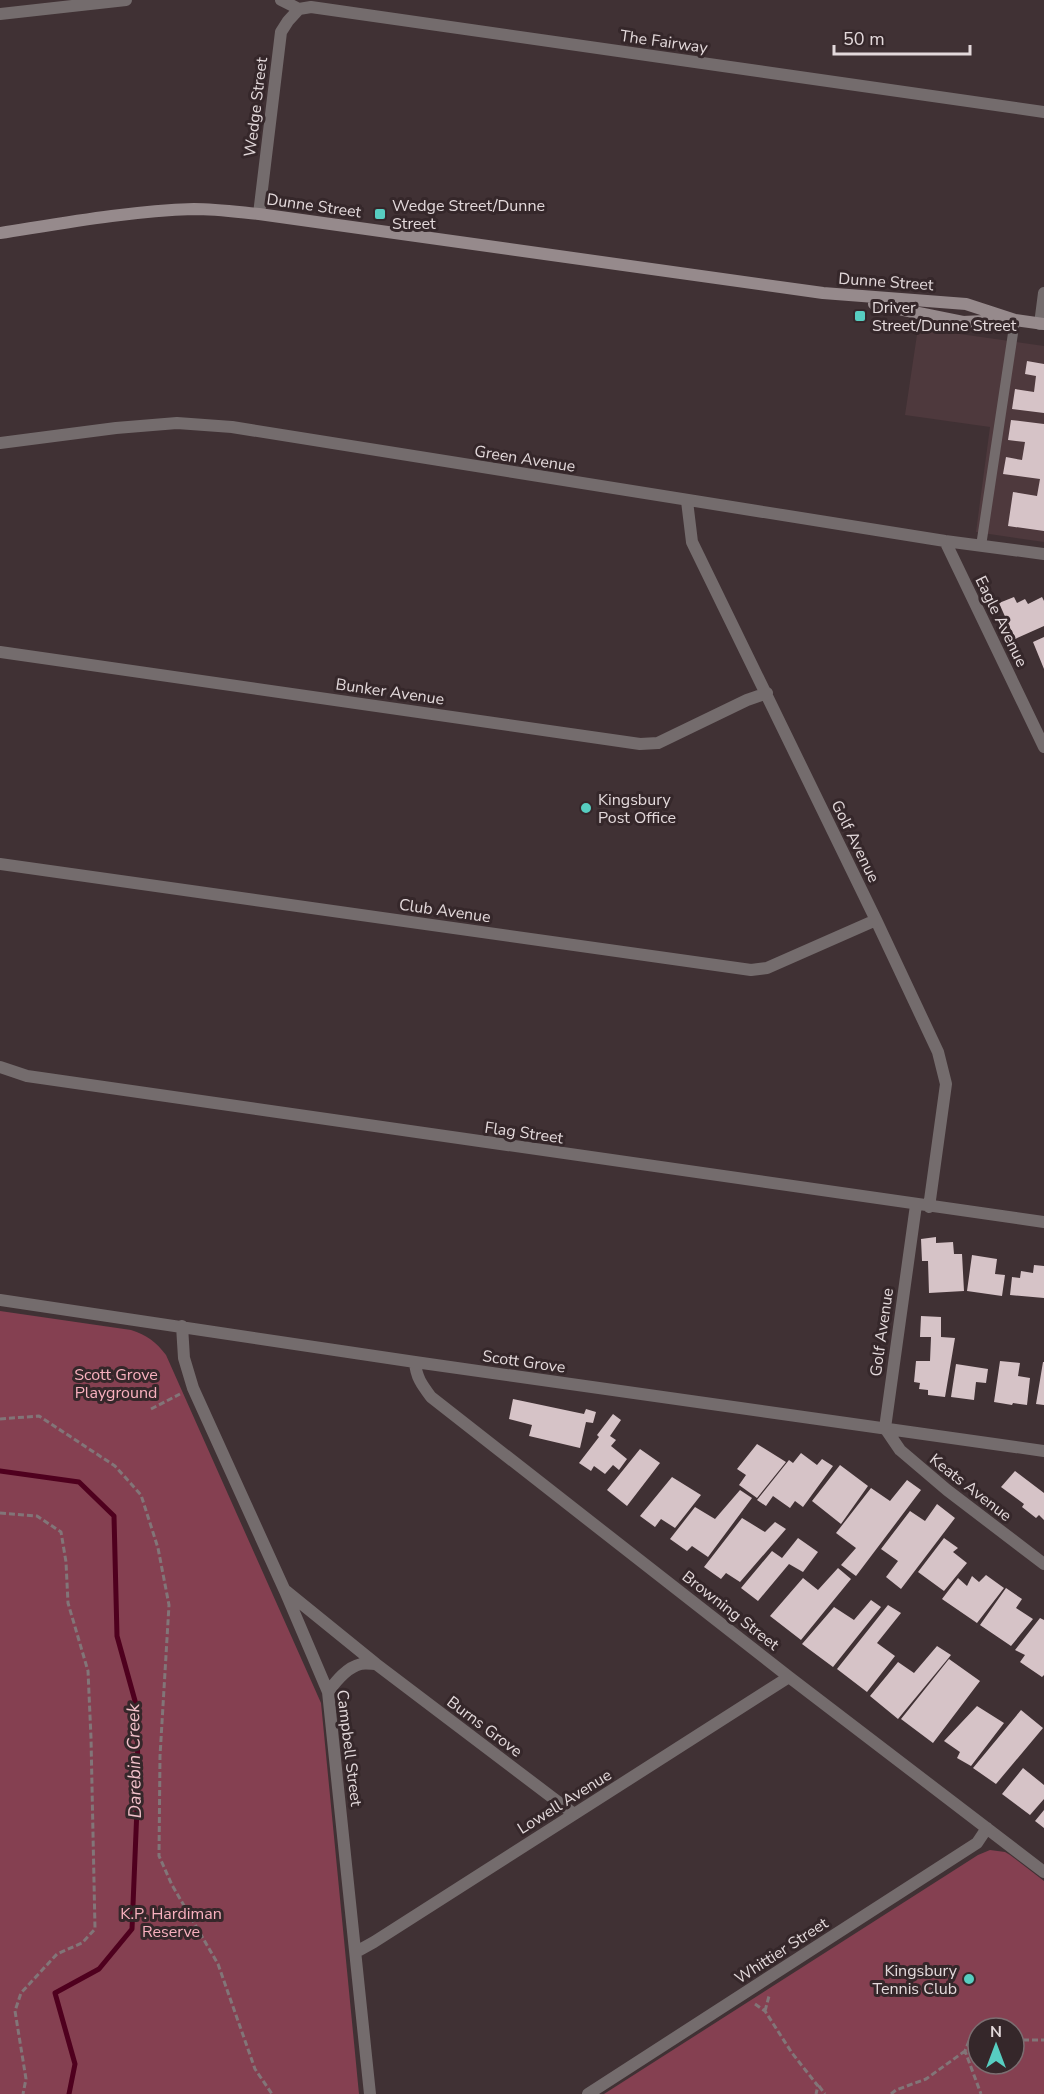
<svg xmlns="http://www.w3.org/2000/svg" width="1044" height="2094" viewBox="0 0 1044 2094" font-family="'Nunito Sans',sans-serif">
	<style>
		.built { fill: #4e393d }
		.green { fill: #854051; fill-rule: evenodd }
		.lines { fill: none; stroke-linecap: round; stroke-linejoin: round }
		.stream { stroke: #4f001e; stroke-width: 5 }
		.building { fill: #d6c3c7 }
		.path { stroke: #827578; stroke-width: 3; stroke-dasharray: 6 3; stroke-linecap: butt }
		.service { stroke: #746c6d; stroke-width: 10 }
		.minor { stroke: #746c6d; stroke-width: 12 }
		.secondary { stroke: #968a8c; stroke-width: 12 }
		.poi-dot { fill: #57cec1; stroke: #35272a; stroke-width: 2 }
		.labels { text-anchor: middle; stroke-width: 6; stroke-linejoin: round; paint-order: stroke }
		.street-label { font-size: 16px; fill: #e3d9db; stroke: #35272a }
		.poi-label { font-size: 16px; fill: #e3d9db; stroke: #35272a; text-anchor: start }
		.park-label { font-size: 16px; fill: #f9b1bf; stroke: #35272a }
		.water-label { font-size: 18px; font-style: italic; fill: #f4c3cc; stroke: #35272a }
	</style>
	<rect width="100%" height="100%" fill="#403134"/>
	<path class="built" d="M918 328 1044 346V542L976 532 990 427 905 415Z"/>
	<path class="green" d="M0 1311 131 1330C147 1335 156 1342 166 1355L321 1703 359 2094H0Z
		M990 1850 1005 1852 1010 1855 1044 1881V2094H604L978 1855ZM978 2028H1014V2064H978Z"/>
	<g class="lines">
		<path class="stream" d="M0 1471 79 1482 114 1516 117 1636 137 1708 138 1784 132 1929 99 1969 55 1993 75 2064 69 2094"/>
	</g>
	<path class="building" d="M1027 361 1044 364V413L1012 409 1015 389 1034 392 1036 376 1025 374Z
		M1011 420 1044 424V531L1008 526 1013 492 1037 496 1040 479 1003 474 1006 457 1022 460 1025 442 1008 440Z
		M1014 597 1017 603 1025 599 1028 604 1042 597 1044 601V626L1015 639 999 603Z
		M1044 637V669L1033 642Z
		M936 1237V1243L953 1242 954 1254H962L964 1291 929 1293 928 1261H922L921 1239Z
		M972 1255 997 1259 995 1274 1005 1275 1002 1296 967 1291Z
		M1034 1265 1044 1266V1298L1010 1295 1012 1277 1020 1278 1021 1271 1033 1273Z
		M921 1316 941 1317V1337L955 1338 945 1397 928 1395V1390L919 1389 920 1383 914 1382 916 1361H930L931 1337H920Z
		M1000 1361 1020 1363 1018 1376 1030 1378 1027 1405 1013 1403 1012 1405 994 1402Z
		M1043 1362H1044V1405L1036 1404Z
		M956 1364 988 1369 986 1383 976 1382 974 1400 951 1397Z
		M513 1399 584 1414 586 1409 596 1412 593 1423 586 1422 580 1448 529 1436 532 1425 509 1419Z
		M613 1414 621 1420 610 1436 616 1440 611 1446 627 1459 619 1470 613 1465 605 1474 594 1466 591 1471 579 1463 599 1437 597 1435Z
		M757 1444 786 1462 757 1498 739 1485 746 1475 737 1469Z
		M640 1449 660 1463 627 1506 607 1490Z
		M801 1453 817 1465 822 1459 833 1466 803 1507 795 1501 790 1508 773 1496 766 1506 757 1500 789 1460 793 1463Z
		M840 1465 868 1486 841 1524 812 1501Z
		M1015 1471 1044 1493V1520L1039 1515 1036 1518 1022 1507 1024 1504 1001 1487Z
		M672 1477 701 1495 675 1528 661 1519 655 1527 640 1516Z
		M907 1480 921 1490 856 1576 841 1565 856 1548 836 1533 871 1488 890 1501Z
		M740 1490 752 1498 708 1557 692 1546 687 1551 670 1539 695 1507 715 1519Z
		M937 1504 955 1518 901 1589 886 1577 898 1561 881 1549 910 1511 925 1521Z
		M742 1518 765 1532 775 1522 786 1529 740 1582 726 1573 721 1579 704 1567Z
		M798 1538 818 1552 803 1572 789 1564 758 1601 741 1588 772 1551 782 1558Z
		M944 1538 958 1548 953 1552 967 1563 944 1591 918 1572Z
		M838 1568 851 1579 801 1640 770 1616 803 1578 818 1590Z
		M986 1575 1004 1588 977 1623 942 1599 958 1578 967 1586 972 1576 979 1582Z
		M1006 1588 1022 1599 1016 1608 1033 1619 1011 1646 980 1625Z
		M871 1600 881 1607 833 1667 802 1644 834 1607 854 1620Z
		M888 1605 901 1613 877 1643 895 1656 867 1692 837 1669Z
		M1040 1618 1044 1620V1675L1042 1677 1020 1662 1025 1655 1015 1650Z
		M937 1646 951 1655 898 1719 870 1696 898 1662 914 1673Z
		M949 1659 980 1681 933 1743 901 1719Z
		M977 1706 1004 1723 971 1766 957 1758 960 1752 944 1741Z
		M1021 1710 1043 1728 996 1784 973 1768Z
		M1023 1768 1044 1785V1799L1030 1815 1002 1794Z
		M1044 1810V1828L1035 1821Z"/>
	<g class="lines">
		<path class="path" d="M151 1409 180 1394
			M0 1419 39 1416 115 1466 141 1495 158 1548 169 1605 160 1756 159 1856 172 1885 218 1964 255 2069 272 2094
			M0 1513 37 1516 61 1532 66 1562 68 1603 88 1671 91 1738 95 1929 82 1943 57 1954 21 1993 15 2011 26 2079 23 2094
			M755 2004 765 2011 792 2053 818 2086 816 2094
			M765 2011 769 1996
			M978 2039 969 2041 965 2051 981 2094
			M1014 2040H1044
			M819 2086 825 2094
			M891 2094 896 2090 926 2079 965 2051"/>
		<path class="service" d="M981 546 1015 320"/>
		<path class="minor" d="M281 0 299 9 311 7 1044 112
			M0 14 126 0
			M259 214 281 32 288 21 299 9
			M1040 324 1044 293
			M0 443 116 428 177 423 232 427 945 541 1044 554
			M687 501 692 542 876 920 938 1052 946 1084 929 1207
			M945 541 1044 747
			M0 652 640 744 658 743 747 700 767 693
			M0 864 751 970 767 968 876 920
			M0 1067 27 1076 1044 1222
			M916 1205 885 1428 900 1450 947 1490 1044 1564
			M0 1300 415 1362 1044 1451
			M182 1326 184 1358 193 1388 285 1591 328 1692 370 2094
			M415 1362C416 1377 422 1385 431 1397L789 1677 1044 1872
			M286 1591 376 1664 574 1814
			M328 1692C336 1681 347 1667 361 1664 365 1663 372 1664 376 1664
			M356 1952 374 1942 789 1677
			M588 2094 977 1843 987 1828"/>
		<path class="secondary" d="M0 233C64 223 129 211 194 209 216 209 238 212 259 214L823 293 966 304 1015 320 1044 324
			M874 304 963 322 1005 320"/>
	</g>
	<g class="poi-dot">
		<rect x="374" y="208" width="12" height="12" rx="3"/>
		<rect x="854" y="310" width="12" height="12" rx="3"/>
		<circle cx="586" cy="808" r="6"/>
		<circle cx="969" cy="1979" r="6"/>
	</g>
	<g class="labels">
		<g class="street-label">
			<text transform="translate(664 41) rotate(8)" y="6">The Fairway</text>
			<text transform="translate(255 107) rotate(-83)" y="6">Wedge Street</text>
			<text transform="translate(314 205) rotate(8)" y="6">Dunne Street</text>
			<text transform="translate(886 281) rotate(4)" y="6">Dunne Street</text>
			<text transform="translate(525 458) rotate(9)" y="6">Green Avenue</text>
			<text transform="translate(1002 621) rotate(64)" y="6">Eagle Avenue</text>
			<text transform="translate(390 691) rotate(8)" y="6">Bunker Avenue</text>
			<text transform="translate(856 841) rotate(64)" y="6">Golf Avenue</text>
			<text transform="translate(445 910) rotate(8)" y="6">Club Avenue</text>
			<text transform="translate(524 1132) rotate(8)" y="6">Flag Street</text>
			<text transform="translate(881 1332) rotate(-82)" y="6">Golf Avenue</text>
			<text transform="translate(524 1361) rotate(8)" y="6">Scott Grove</text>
			<text transform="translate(971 1487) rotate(38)" y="6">Keats Avenue</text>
			<text transform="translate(731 1610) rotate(38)" y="6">Browning Street</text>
			<text transform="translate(485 1726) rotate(37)" y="6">Burns Grove</text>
			<text transform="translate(350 1748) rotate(83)" y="6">Campbell Street</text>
			<text transform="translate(564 1801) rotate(-32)" y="6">Lowell Avenue</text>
			<text transform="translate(781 1950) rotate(-33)" y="6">Whittier Street</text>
		</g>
		<g class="poi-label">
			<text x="392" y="211">Wedge Street/Dunne<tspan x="392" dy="18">Street</tspan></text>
			<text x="872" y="313">Driver<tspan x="872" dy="18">Street/Dunne Street</tspan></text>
			<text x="598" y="805">Kingsbury<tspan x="598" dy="18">Post Office</tspan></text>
			<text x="957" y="1976" text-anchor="end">Kingsbury<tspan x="957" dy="18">Tennis Club</tspan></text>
		</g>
		<g class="park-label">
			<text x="116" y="1380">Scott Grove<tspan x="116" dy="18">Playground</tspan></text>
			<text x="171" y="1919">K.P. Hardiman<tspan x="171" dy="18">Reserve</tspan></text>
		</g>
		<g class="water-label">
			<text transform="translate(134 1761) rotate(-91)" y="6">Darebin Creek</text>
		</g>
	</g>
	<g transform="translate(996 2046)"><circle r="28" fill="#35272a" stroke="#7b6e71" stroke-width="1.5"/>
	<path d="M0-4.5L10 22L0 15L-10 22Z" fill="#57cec1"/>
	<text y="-9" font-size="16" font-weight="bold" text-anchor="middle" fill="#e3d9db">N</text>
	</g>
	<path d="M834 45v9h136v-9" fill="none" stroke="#e3d9db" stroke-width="3"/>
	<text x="843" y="45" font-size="18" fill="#e3d9db" stroke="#35272a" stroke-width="4.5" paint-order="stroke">50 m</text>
</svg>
